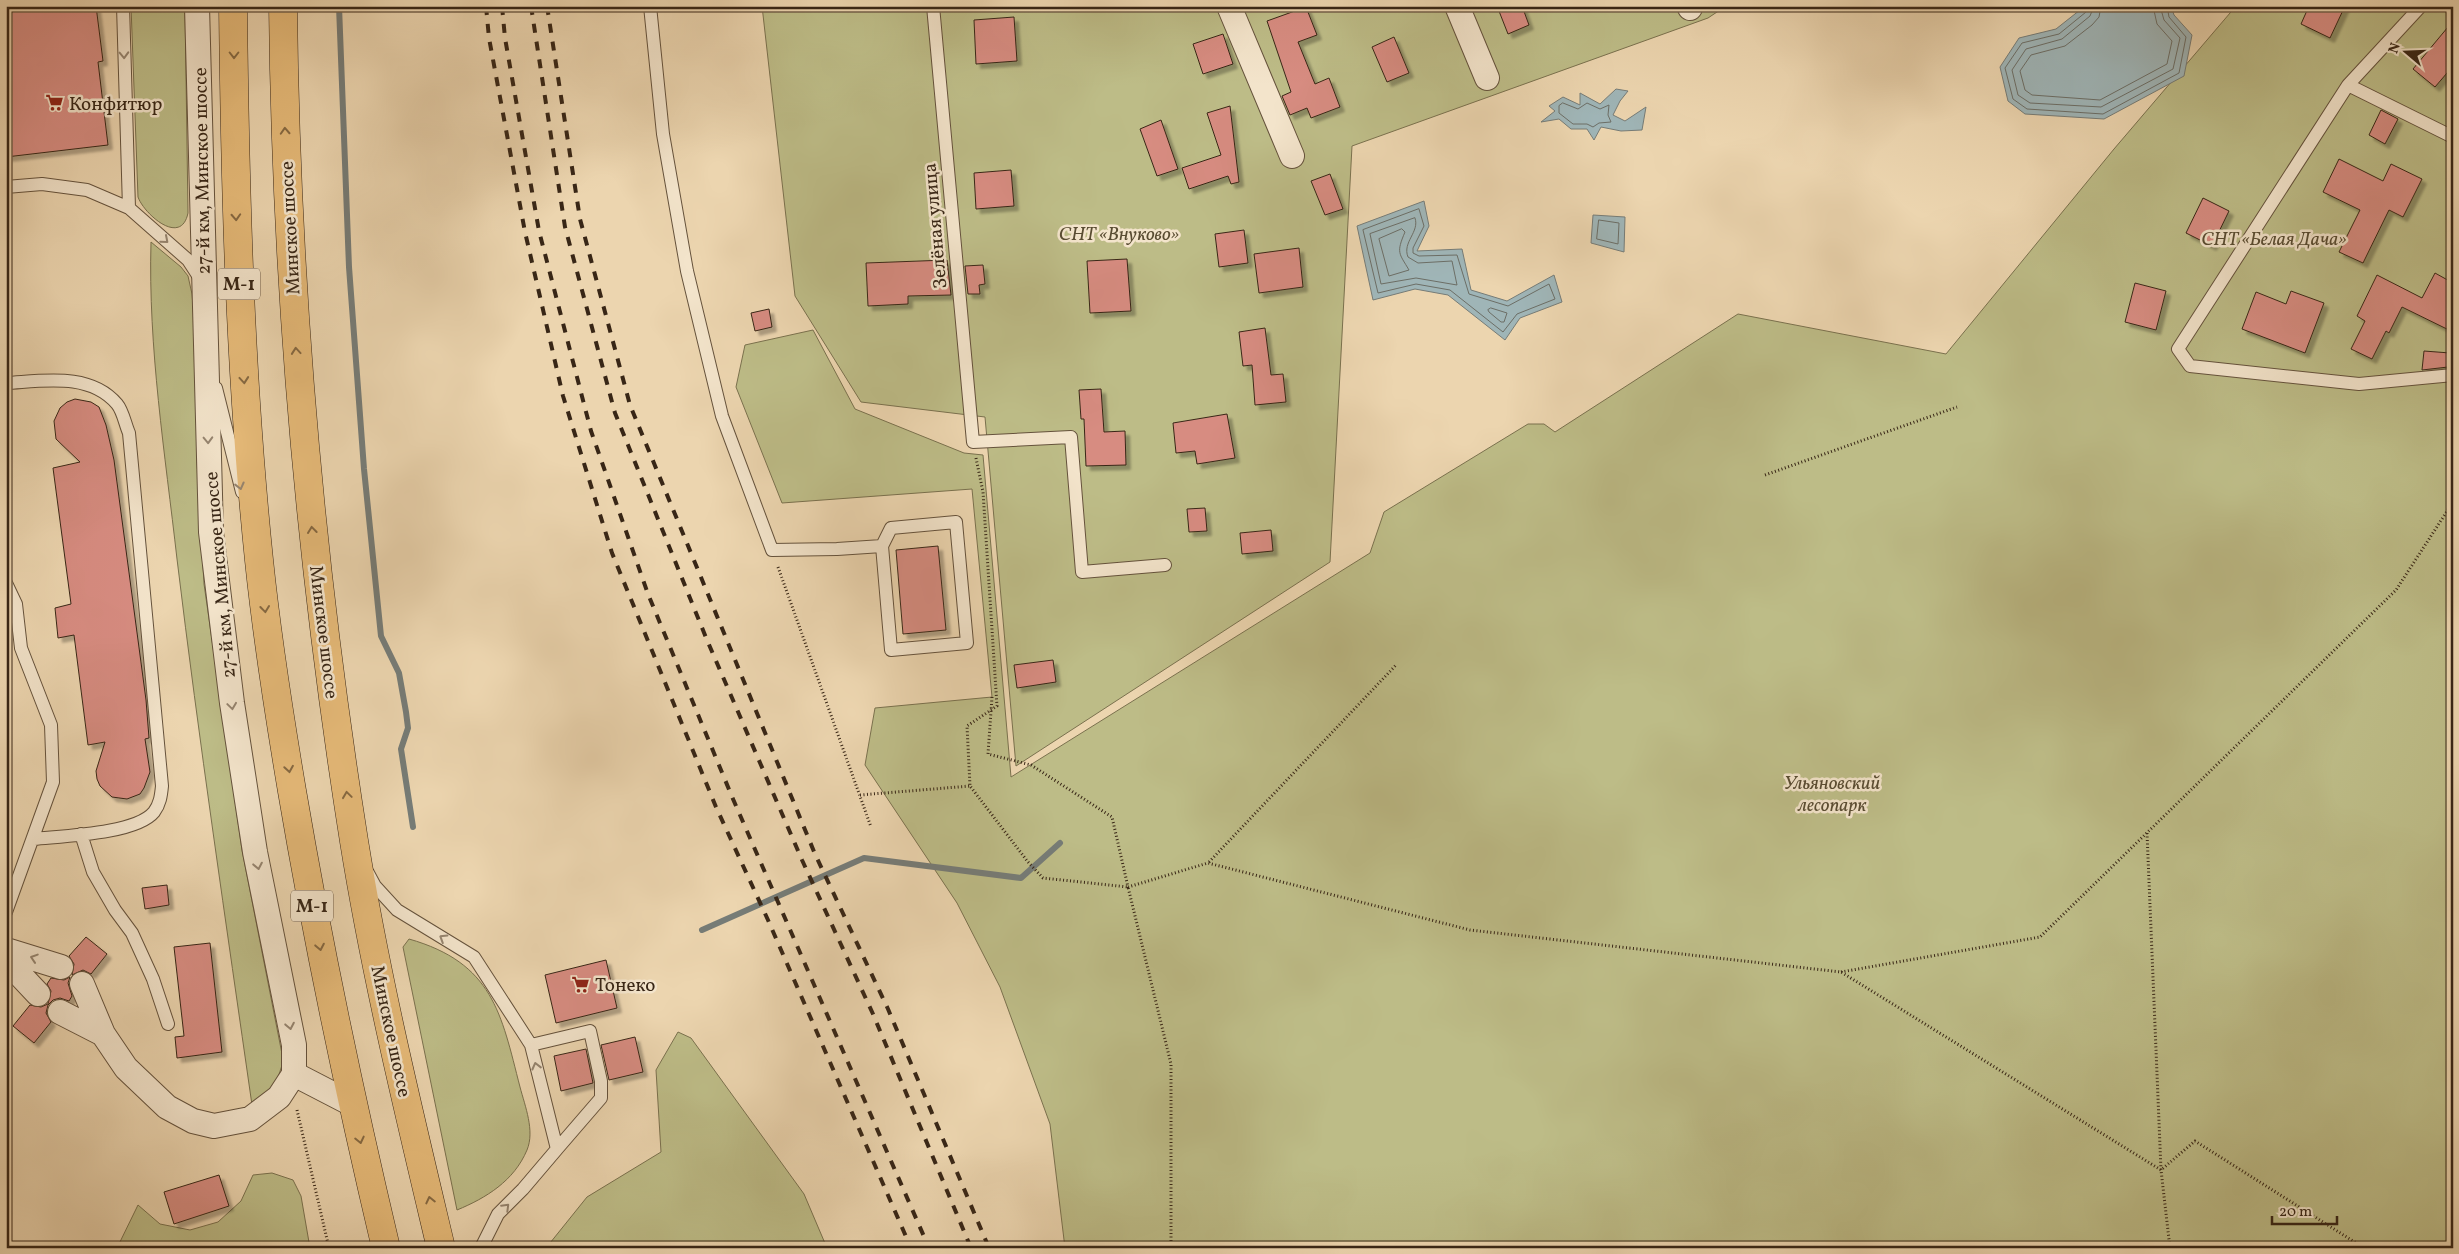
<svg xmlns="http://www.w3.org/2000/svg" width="2459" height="1254" viewBox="0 0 2459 1254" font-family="Vollkorn,serif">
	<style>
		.green { fill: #bdbc87; stroke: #7a714e }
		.water { fill: #9fb5b7; stroke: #767c77 }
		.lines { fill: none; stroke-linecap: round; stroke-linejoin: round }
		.shore { stroke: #6c6e66; stroke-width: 1 }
		.stream { stroke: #767c77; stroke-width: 6 }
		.building { fill: #d78c81; stroke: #382616; filter: url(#shadow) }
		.service-casing { stroke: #65523c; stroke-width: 14 }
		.minor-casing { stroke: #65523c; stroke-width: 26 }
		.trunk-casing { stroke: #382616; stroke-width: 29 }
		.path { stroke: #382616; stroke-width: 3; stroke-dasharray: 1 2.5; stroke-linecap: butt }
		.service { stroke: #f3e4cb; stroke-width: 12 }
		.minor { stroke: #f3e4cb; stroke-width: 24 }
		.trunk { stroke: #e6ba78; stroke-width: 28 }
		.rail { stroke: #382616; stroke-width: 4; stroke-dasharray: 9 9; stroke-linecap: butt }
		.oneway { stroke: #968570 }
		.oneway2 { stroke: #866942 }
		.labels { text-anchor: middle; stroke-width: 5; stroke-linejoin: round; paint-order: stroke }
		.shield { fill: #f3e4cb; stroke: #705f4c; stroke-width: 1 }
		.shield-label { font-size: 18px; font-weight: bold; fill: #382616 }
		.poi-label { font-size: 19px; fill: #382616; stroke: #f3e4cb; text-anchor: start }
		.street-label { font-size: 19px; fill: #382616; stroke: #f3e4cb }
		.park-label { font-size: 19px; font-style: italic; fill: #594c32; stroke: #f3e4cb }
	</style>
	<defs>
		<filter id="shadow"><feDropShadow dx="4.5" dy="4.5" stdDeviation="1" flood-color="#0004"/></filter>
	</defs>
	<rect width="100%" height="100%" fill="#ecd5af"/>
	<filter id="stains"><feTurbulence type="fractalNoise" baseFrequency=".004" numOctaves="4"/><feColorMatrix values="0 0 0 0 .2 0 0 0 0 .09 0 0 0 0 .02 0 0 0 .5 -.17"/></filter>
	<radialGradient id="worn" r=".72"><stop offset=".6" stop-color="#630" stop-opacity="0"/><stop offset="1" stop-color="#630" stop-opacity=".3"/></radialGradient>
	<path class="green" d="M131 6H185L188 213C181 247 144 214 138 197Z
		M762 6H1726L1708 18 1352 146 1330 562 1016 766 985 417 861 402 795 296Z
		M2236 6H2453V1248H1065L1050 1124 1000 987 957 903 865 765 875 708 992 697 972 489 782 503 736 387 745 345 813 330 855 409 964 453 983 455 1011 777 1370 553 1384 512 1528 424H1544L1555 432 1738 314 1946 354 2114 149Z
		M151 242 181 267 188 276 192 294 196 346 197 461 204 584 242 850 283 1059C280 1081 269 1092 252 1105 226 923 199 741 177 559 165 453 148 348 151 242Z
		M409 939C493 963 501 1013 520 1087 525 1106 535 1131 527 1150 514 1181 486 1198 457 1210L403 947Z
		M678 1032 691 1038 804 1194 827 1248H546L587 1197 661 1152 656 1070Z
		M272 1173 293 1180 301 1196 310 1248H117L138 1205 160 1224 190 1230 218 1222 241 1201 253 1175Z"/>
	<path class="water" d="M2085 6H2171L2174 15 2192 35 2184 76 2104 119 2025 114 2008 101 2000 67 2019 38 2056 29Z
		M1616 89 1628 91 1620 101 1613 115 1625 121 1646 107 1642 130 1621 131 1601 127 1594 140 1587 129H1571L1559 119 1541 122 1555 111 1549 106 1563 97 1580 105V93L1600 104Z
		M1424 201 1429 226 1417 251 1462 249 1471 290 1507 301 1554 275 1562 302 1520 318 1505 340 1448 295 1415 289 1373 300 1357 226Z
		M1593 215 1625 217 1624 252 1591 243Z"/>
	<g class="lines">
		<path class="shore" d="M2088 6 2086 12 2059 34 2022 43 2005 68 2013 99 2027 109 2103 114 2179 73 2186 37 2169 17 2167 6
			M2094 6 2090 16 2062 39 2026 49 2012 70 2018 95 2030 103 2101 107 2173 69 2180 38 2164 20 2160 6
			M2101 6 2099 17 2092 25 2065 46 2031 55 2020 71 2025 90 2032 95 2100 100 2167 64 2172 41 2157 24 2153 6
			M1563 103 1578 109 1587 103 1600 109 1609 105 1608 115 1611 122 1599 123 1593 127 1587 124H1573L1559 113V106Z
			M1419 209 1424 226 1413 248V253L1419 256 1457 255 1469 294 1508 306 1549 284 1555 299 1517 314 1503 332 1450 290 1416 284 1378 293 1363 230Z
			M1415 218C1420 232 1402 242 1408 257L1418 263 1452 261 1457 285 1416 278 1381 284 1370 234Z
			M1599 220 1619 223 1618 244 1597 239Z
			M1402 229 1405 232C1396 253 1399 253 1409 270L1389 276 1379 239Z
			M1491 308 1507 313 1504 322H1501L1489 312 1488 310Z"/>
		<path class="stream" d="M339 6 349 267 364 469 381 636 399 673 406 712 408 728 401 749 413 827
			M702 930 864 858 1021 878 1060 843"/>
	</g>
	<path class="building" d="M6 6H96L103 61 98 62 108 145 6 157Z
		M1497 6H1522L1529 25 1508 34Z
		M2309 6H2345L2330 38 2301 24Z
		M1306 7 1317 35 1298 42 1315 84 1329 78 1340 107 1311 118 1307 108 1290 115 1282 96 1291 92 1267 21Z
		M1014 17 1017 61 976 64 974 20Z
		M2453 21V66L2435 87 2413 69Z
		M1223 34 1233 64 1203 74 1193 44Z
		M1394 37 1409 73 1387 82 1372 47Z
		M1230 106 1239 182 1231 184 1228 176 1189 189 1182 168 1221 155 1207 113Z
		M2381 110 2398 119 2385 144 2369 135Z
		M1161 120 1178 169 1157 176 1140 129Z
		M2339 159 2383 181 2391 164 2422 179 2403 217 2389 210 2363 263 2339 252 2360 210 2323 192Z
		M1011 170 1014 206 976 209 974 173Z
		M1330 174 1343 209 1325 215 1311 181Z
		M2203 198 2229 211 2212 246 2186 233Z
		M1244 230 1248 263 1219 267 1215 234Z
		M1299 248 1303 287 1259 293 1254 254Z
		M1127 259 1131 311 1090 313 1087 261Z
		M947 260 951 295 908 296V304L868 306 866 263Z
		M983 265 985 284 979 285 980 294H968L965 266Z
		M2435 273 2453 283V332L2402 307 2389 333 2386 331 2372 359 2351 349 2365 321 2357 316 2377 275 2422 298Z
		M2135 283 2166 291 2156 330 2125 322Z
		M2291 291 2324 303 2305 353 2242 329 2256 292 2286 304Z
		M769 309 772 327 755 331 751 313Z
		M1265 328 1271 375 1283 374 1286 402 1255 405 1252 365 1243 366 1239 332Z
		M2424 351 2450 353 2448 367 2422 370Z
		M1101 389 1104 432 1125 431 1126 465 1086 466 1084 419H1081L1079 390Z
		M75 399 91 402 99 407 106 425 114 460 146 700 149 738 145 739 150 772 144 788 140 794 127 799 112 797 100 786 97 779 96 771 105 742 88 745 74 635 58 638 55 608 71 604 53 468 80 462 56 439 54 421 60 408 67 402Z
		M1227 414 1235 458 1197 464 1195 451 1176 453 1173 423Z
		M1205 508 1207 531 1189 532 1187 509Z
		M1271 530 1273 551 1242 554 1240 533Z
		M938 546 946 630 903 634 896 550Z
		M1053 660 1056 682 1017 688 1014 665Z
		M167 885 169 905 145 909 142 888Z
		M86 937 107 954 91 974 83 970 72 975 74 964 69 956Z
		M210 943 222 1052 177 1058 175 1037 184 1036 174 947Z
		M606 960 617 1008 556 1023 545 975Z
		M70 977 68 983 72 996 69 1001 60 998 53 1000 48 1005 46 1013 51 1022 34 1043 13 1026 30 1005 41 1007 48 1004 51 991 47 984 51 978 64 980Z
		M635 1037 643 1072 609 1080 601 1045Z
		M586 1049 593 1083 561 1091 554 1056Z
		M219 1175 229 1206 174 1224 164 1192Z"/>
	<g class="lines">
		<defs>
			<path id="service" d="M123 6 129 208
				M650 6 663 134 687 271 722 416 772 550 837 549 882 546
				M933 6 973 442 1071 437 1082 572 1165 565
				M2421 6 2348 85 2178 349 2190 366 2359 384 2453 375
				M2348 85 2453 137
				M6 187 42 184 87 190 129 208 188 260 201 280
				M6 383C43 381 90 372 117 404 123 411 125 424 129 433L162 786C161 796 160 804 154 812 136 834 62 836 34 839
				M216 388 242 492
				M956 522 967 643 891 650 882 546 891 528Z
				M6 583 16 604 21 648 51 725 53 782 6 912
				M81 834 93 872 115 910 132 933 153 979 168 1024
				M368 873 375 886 397 910 474 957 531 1045 557 1149 523 1189 498 1214 481 1248
				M531 1045 590 1031 601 1081V1098L557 1149"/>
			<path id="minor" d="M197 6 211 532 232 703 255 852 294 1045V1074L352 1104
				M1229 6 1292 156
				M1457 6 1487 78
				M1689 6 1690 8
				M6 950 61 967
				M6 960 38 994
				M82 984 103 1034 126 1068 167 1107 193 1121 214 1126 250 1119 279 1097 294 1074
				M60 1012 103 1034"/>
			<path id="trunk" d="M233 6C235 191 240 376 259 560 267 638 279 714 292 791 318 944 350 1096 386 1248
				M283 6C286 287 310 564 354 841 376 978 409 1113 441 1248"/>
		</defs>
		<use href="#service" class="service-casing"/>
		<use href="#minor" class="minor-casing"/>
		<use href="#trunk" class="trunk-casing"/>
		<path class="path" d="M976 458 983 492 997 706 967 726 970 786 1028 862 1043 878 1128 887 1171 1064V1248
			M1765 475 1957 407
			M778 567 871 827
			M992 697 988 754 1031 765 1112 817 1128 887 1208 863 1470 930 1841 972 2161 1170 2195 1141 2364 1248
			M860 795 970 786
			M2147 833 2161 1170 2170 1248
			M1209 862 1397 664
			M1841 972 2040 937 2396 590 2453 502
			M297 1110 329 1248"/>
		<use href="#service" class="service"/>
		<use href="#minor" class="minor"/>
		<use href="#trunk" class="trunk"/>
		<path class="rail" d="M486 6 489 38 525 232 563 396 612 553 716 807 768 920 911 1248
			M502 6 505 38 539 231 591 431 648 594 733 799 929 1248
			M531 6 565 227 615 413 707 640 802 860 873 1014 971 1248
			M547 6 580 219 630 405 815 854 888 1009 989 1248"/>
	</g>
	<defs><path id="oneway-chevron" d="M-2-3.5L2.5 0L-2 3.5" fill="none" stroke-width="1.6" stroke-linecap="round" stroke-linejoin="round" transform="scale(1.25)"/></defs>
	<g class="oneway">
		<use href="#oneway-chevron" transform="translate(124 55) rotate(88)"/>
		<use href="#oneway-chevron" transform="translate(165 240) rotate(41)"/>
		<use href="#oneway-chevron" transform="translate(208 440) rotate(88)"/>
		<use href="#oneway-chevron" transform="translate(240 486) rotate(76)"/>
		<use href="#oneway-chevron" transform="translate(232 706) rotate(82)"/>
		<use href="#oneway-chevron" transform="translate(258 866) rotate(79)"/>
		<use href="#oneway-chevron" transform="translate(443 938) rotate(-148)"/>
		<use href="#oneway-chevron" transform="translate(34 958) rotate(-162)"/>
		<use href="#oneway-chevron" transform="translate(290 1026) rotate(79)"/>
		<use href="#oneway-chevron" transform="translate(536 1066) rotate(-104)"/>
		<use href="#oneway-chevron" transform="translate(506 1207) rotate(-45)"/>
	</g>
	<g class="oneway2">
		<use href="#oneway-chevron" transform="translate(234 55) rotate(90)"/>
		<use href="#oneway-chevron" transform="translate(285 131) rotate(-93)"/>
		<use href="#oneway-chevron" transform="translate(236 217) rotate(87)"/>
		<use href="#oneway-chevron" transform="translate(296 351) rotate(-95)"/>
		<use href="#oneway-chevron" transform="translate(244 380) rotate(85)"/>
		<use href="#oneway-chevron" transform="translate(312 530) rotate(-97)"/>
		<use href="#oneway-chevron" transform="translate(265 609) rotate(83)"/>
		<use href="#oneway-chevron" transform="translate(289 769) rotate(81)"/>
		<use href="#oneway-chevron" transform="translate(347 795) rotate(-98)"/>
		<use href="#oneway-chevron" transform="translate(320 947) rotate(79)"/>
		<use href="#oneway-chevron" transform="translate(360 1140) rotate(77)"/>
		<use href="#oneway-chevron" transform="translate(430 1200) rotate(-103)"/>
	</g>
	<defs>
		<symbol id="supermarket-bare" viewBox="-9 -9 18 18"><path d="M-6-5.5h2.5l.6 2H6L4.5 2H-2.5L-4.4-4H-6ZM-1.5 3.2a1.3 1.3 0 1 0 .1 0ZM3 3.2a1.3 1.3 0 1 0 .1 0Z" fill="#8f2418" stroke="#f3e4cb" stroke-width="2.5" paint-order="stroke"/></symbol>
	</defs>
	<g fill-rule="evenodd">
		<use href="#supermarket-bare" x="42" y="90" width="25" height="25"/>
		<use href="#supermarket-bare" x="568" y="972" width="25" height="25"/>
	</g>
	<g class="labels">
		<g class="shield">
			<rect x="218" y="268.5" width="42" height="31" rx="4"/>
			<rect x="291" y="890.5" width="42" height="31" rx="4"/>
		</g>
		<g class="shield-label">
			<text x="239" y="290">М-1</text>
			<text x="312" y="912">М-1</text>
		</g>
		<g class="poi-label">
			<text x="69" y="110">Конфитюр</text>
			<text x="595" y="991">Тонеко</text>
		</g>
		<g class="street-label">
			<text transform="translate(201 171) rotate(-91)" y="7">27-й км, Минское шоссе</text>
			<text transform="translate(934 226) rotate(-95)" y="7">Зелёная улица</text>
			<text transform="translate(289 228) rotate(-93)" y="7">Минское шоссе</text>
			<text transform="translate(219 575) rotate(-95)" y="7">27-й км, Минское шоссе</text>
			<text transform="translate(325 632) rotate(83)" y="7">Минское шоссе</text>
			<text transform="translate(392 1031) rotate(78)" y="7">Минское шоссе</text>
		</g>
		<g class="park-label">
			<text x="1119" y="240">СНТ «Внуково»</text>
			<text x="2274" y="245">СНТ «Белая Дача»</text>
			<text x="1832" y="789">Ульяновский<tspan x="1832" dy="22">лесопарк</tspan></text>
		</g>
	</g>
	<rect width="2459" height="1254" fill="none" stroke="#ecd5af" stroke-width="25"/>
	<rect x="8" y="8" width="2444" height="1239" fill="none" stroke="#382616" stroke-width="2.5"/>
	<rect x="12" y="12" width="2434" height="1229" fill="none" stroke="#382616"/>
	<g transform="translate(2406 52) rotate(289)" stroke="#f3e4cb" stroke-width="4" paint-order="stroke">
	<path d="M0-4L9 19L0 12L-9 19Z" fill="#382616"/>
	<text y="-8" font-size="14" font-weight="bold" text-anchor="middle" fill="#382616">N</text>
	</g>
	<path d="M2272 1216v8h65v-8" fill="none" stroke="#382616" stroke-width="2.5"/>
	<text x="2279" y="1216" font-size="15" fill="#382616" stroke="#f3e4cb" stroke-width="4" paint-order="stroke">20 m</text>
	<rect width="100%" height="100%" filter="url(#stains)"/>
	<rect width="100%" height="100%" fill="url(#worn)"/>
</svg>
